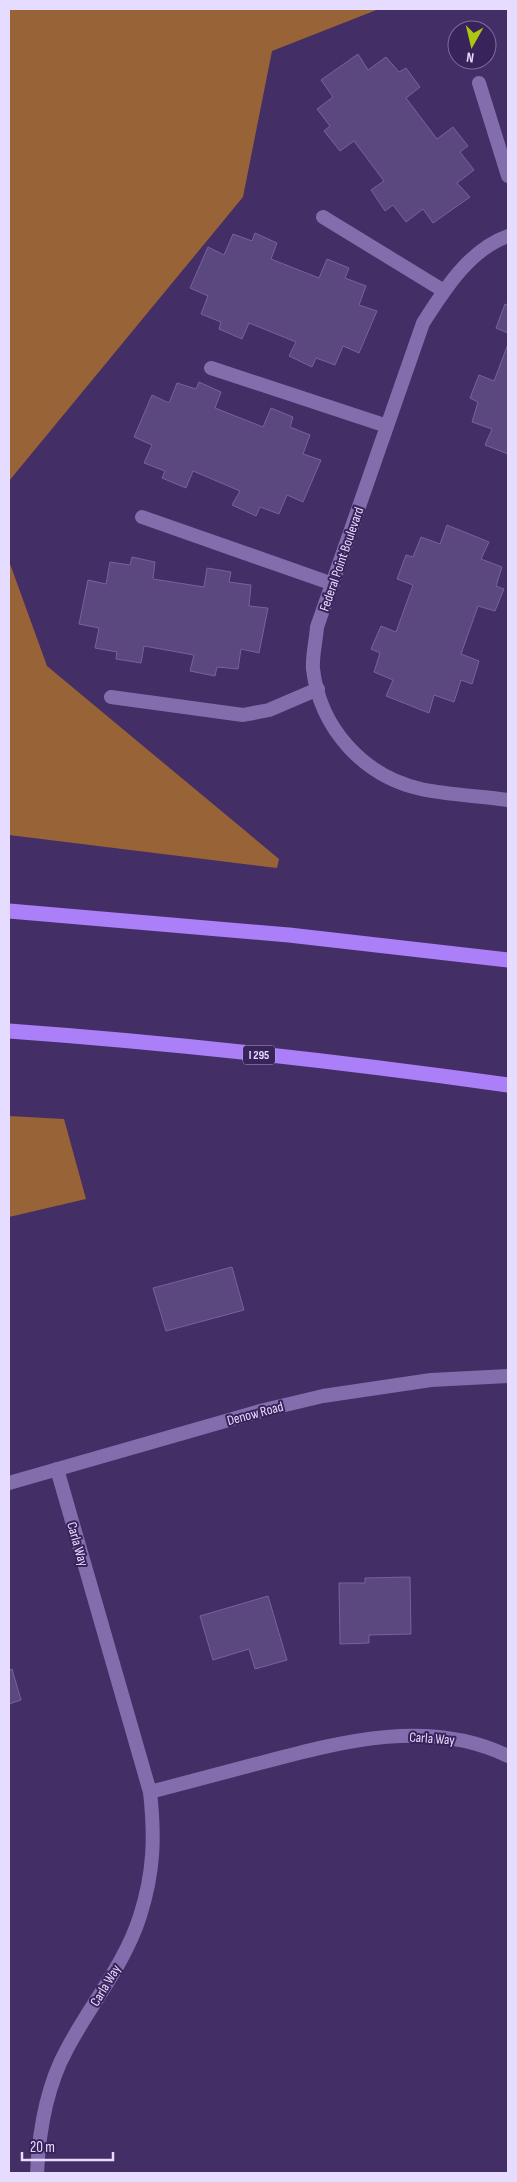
<svg xmlns="http://www.w3.org/2000/svg" width="517" height="2182" viewBox="0 0 517 2182" font-family="'Sofia Sans Condensed',sans-serif">
	<style>
		.forest { fill: #986337 }
		.building { fill: #5b487f; stroke: #7762a0 }
		.lines { fill: none; stroke-linecap: round; stroke-linejoin: round }
		.service { stroke: #826eac; stroke-width: 14 }
		.minor { stroke: #826eac; stroke-width: 14 }
		.tertiary { stroke: #826eac; stroke-width: 14 }
		.motorway { stroke: #ab7ff7; stroke-width: 15 }
		.labels { text-anchor: middle; stroke-width: 4; stroke-linejoin: round; paint-order: stroke }
		.shield { fill: #39235b; stroke: #b2a4ce; stroke-width: 1 }
		.shield-label { font-size: 12px; font-weight: bold; fill: #e6dcff }
		.street-label { font-size: 14px; fill: #e6dcff; stroke: #39235b }
	</style>
	<rect width="100%" height="100%" fill="#432e66"/>
	<path class="forest" d="M9 9H379L272 51 243 197 9 481Z
		M9 561 47 666 279 859 277 868 9 835Z
		M9 1116 64 1119 86 1199 9 1217Z"/>
	<path class="building" d="M358 54 368 70 386 57 399 72 406 68 420 87 406 98 437 139 453 127 468 146 460 152 474 170 457 183 470 197 433 223 423 209 406 222 393 205 385 211 371 190 384 181 354 141 340 151 324 131 330 126 317 109 333 97 321 80Z
		M255 233 277 243 271 259 319 278 327 259 349 268 345 278 366 286 359 305 377 311 359 353 343 346 335 365 316 358 312 367 289 356 296 342 249 323 242 339 219 329 221 322 201 314 208 296 190 288 208 247 224 255 233 234 252 241Z
		M505 304 508 305V333L496 328Z
		M508 344V454L485 445 492 429 472 422 478 402 470 398 479 375 494 381Z
		M199 382 221 392 215 408 263 427 271 408 293 417 290 427 310 435 303 454 321 460 303 502 287 495 279 514 260 507 256 516 232 505 240 491 193 471 186 488 162 478 165 471 144 463 152 445 134 437 152 395 169 403 177 383 196 389Z
		M447 525 489 542 481 559 502 567 496 586 504 589 495 611 478 606 461 654 479 661 472 684 461 680 454 702 434 695 429 713 386 696 393 680 374 672 380 653 371 649 381 626 396 632 413 585 397 579 406 555 413 557 421 537 440 544Z
		M132 557 155 562 153 579 204 587 207 568 231 572 229 582 251 585 249 606 268 608 259 653 241 649 238 669 217 667 215 676 190 671 194 655 144 646 141 663 116 659 117 652 95 648 99 628 79 624 88 580 106 584 110 562 130 565Z
		M232 1267 244 1310 166 1331 153 1288Z
		M410 1577 411 1634 369 1635V1643L340 1644 339 1583H365V1578Z
		M268 1596 287 1660 255 1669 249 1649 213 1660 200 1616Z
		M12 1669 21 1700 9 1704V1670Z"/>
	<g class="lines">
		<path class="service" d="M479 83 508 176
			M323 217 444 291
			M211 368 387 426
			M142 517 333 584
			M111 697 243 715 269 710 318 689"/>
		<path class="minor" d="M508 236C470 249 444 290 423 323L317 627C316 641 312 656 313 669 320 728 363 776 421 789 449 795 480 796 508 800
			M150 1792C188 1782 226 1772 264 1762 343 1741 431 1718 508 1756
			M37 2173C39 2131 46 2087 67 2049 90 2005 125 1964 140 1916 154 1872 155 1837 150 1792L57 1469"/>
		<path class="tertiary" d="M9 1483 264 1410 323 1396 431 1380 508 1376"/>
		<path class="motorway" d="M9 911 289 935 508 960
			M9 1031C176 1043 343 1062 508 1085"/>
	</g>
	<g class="labels">
		<rect class="shield" x="243" y="1045.5" width="32" height="19" rx="4"/>
		<g class="shield-label">
			<text x="259" y="1059">I 295</text>
		</g>
		<g class="street-label">
			<text transform="translate(341 559) rotate(-71)" y="5">Federal Point Boulevard</text>
			<text transform="translate(255 1413) rotate(-15)" y="5">Denow Road</text>
			<text transform="translate(78 1544) rotate(74)" y="5">Carla Way</text>
			<text transform="translate(432 1738) rotate(4)" y="5">Carla Way</text>
			<text transform="translate(105 1985) rotate(-59)" y="5">Carla Way</text>
		</g>
	</g>
	<rect width="517" height="2182" fill="none" stroke="#e6dcff" stroke-width="20"/>
	<g transform="translate(472 45) rotate(188)"><circle r="24" fill="#39235b" stroke="#7e6d9d"/>
	<path d="M0-4L9 19L0 12L-9 19Z" fill="#adc60f"/>
	<text y="-8" font-size="14" font-weight="bold" text-anchor="middle" fill="#e6dcff">N</text>
	</g>
	<path d="M22 2152v8h91v-8" fill="none" stroke="#e6dcff" stroke-width="2.5"/>
	<text x="30" y="2152" font-size="15" fill="#e6dcff" stroke="#39235b" stroke-width="4" paint-order="stroke">20 m</text>
</svg>
